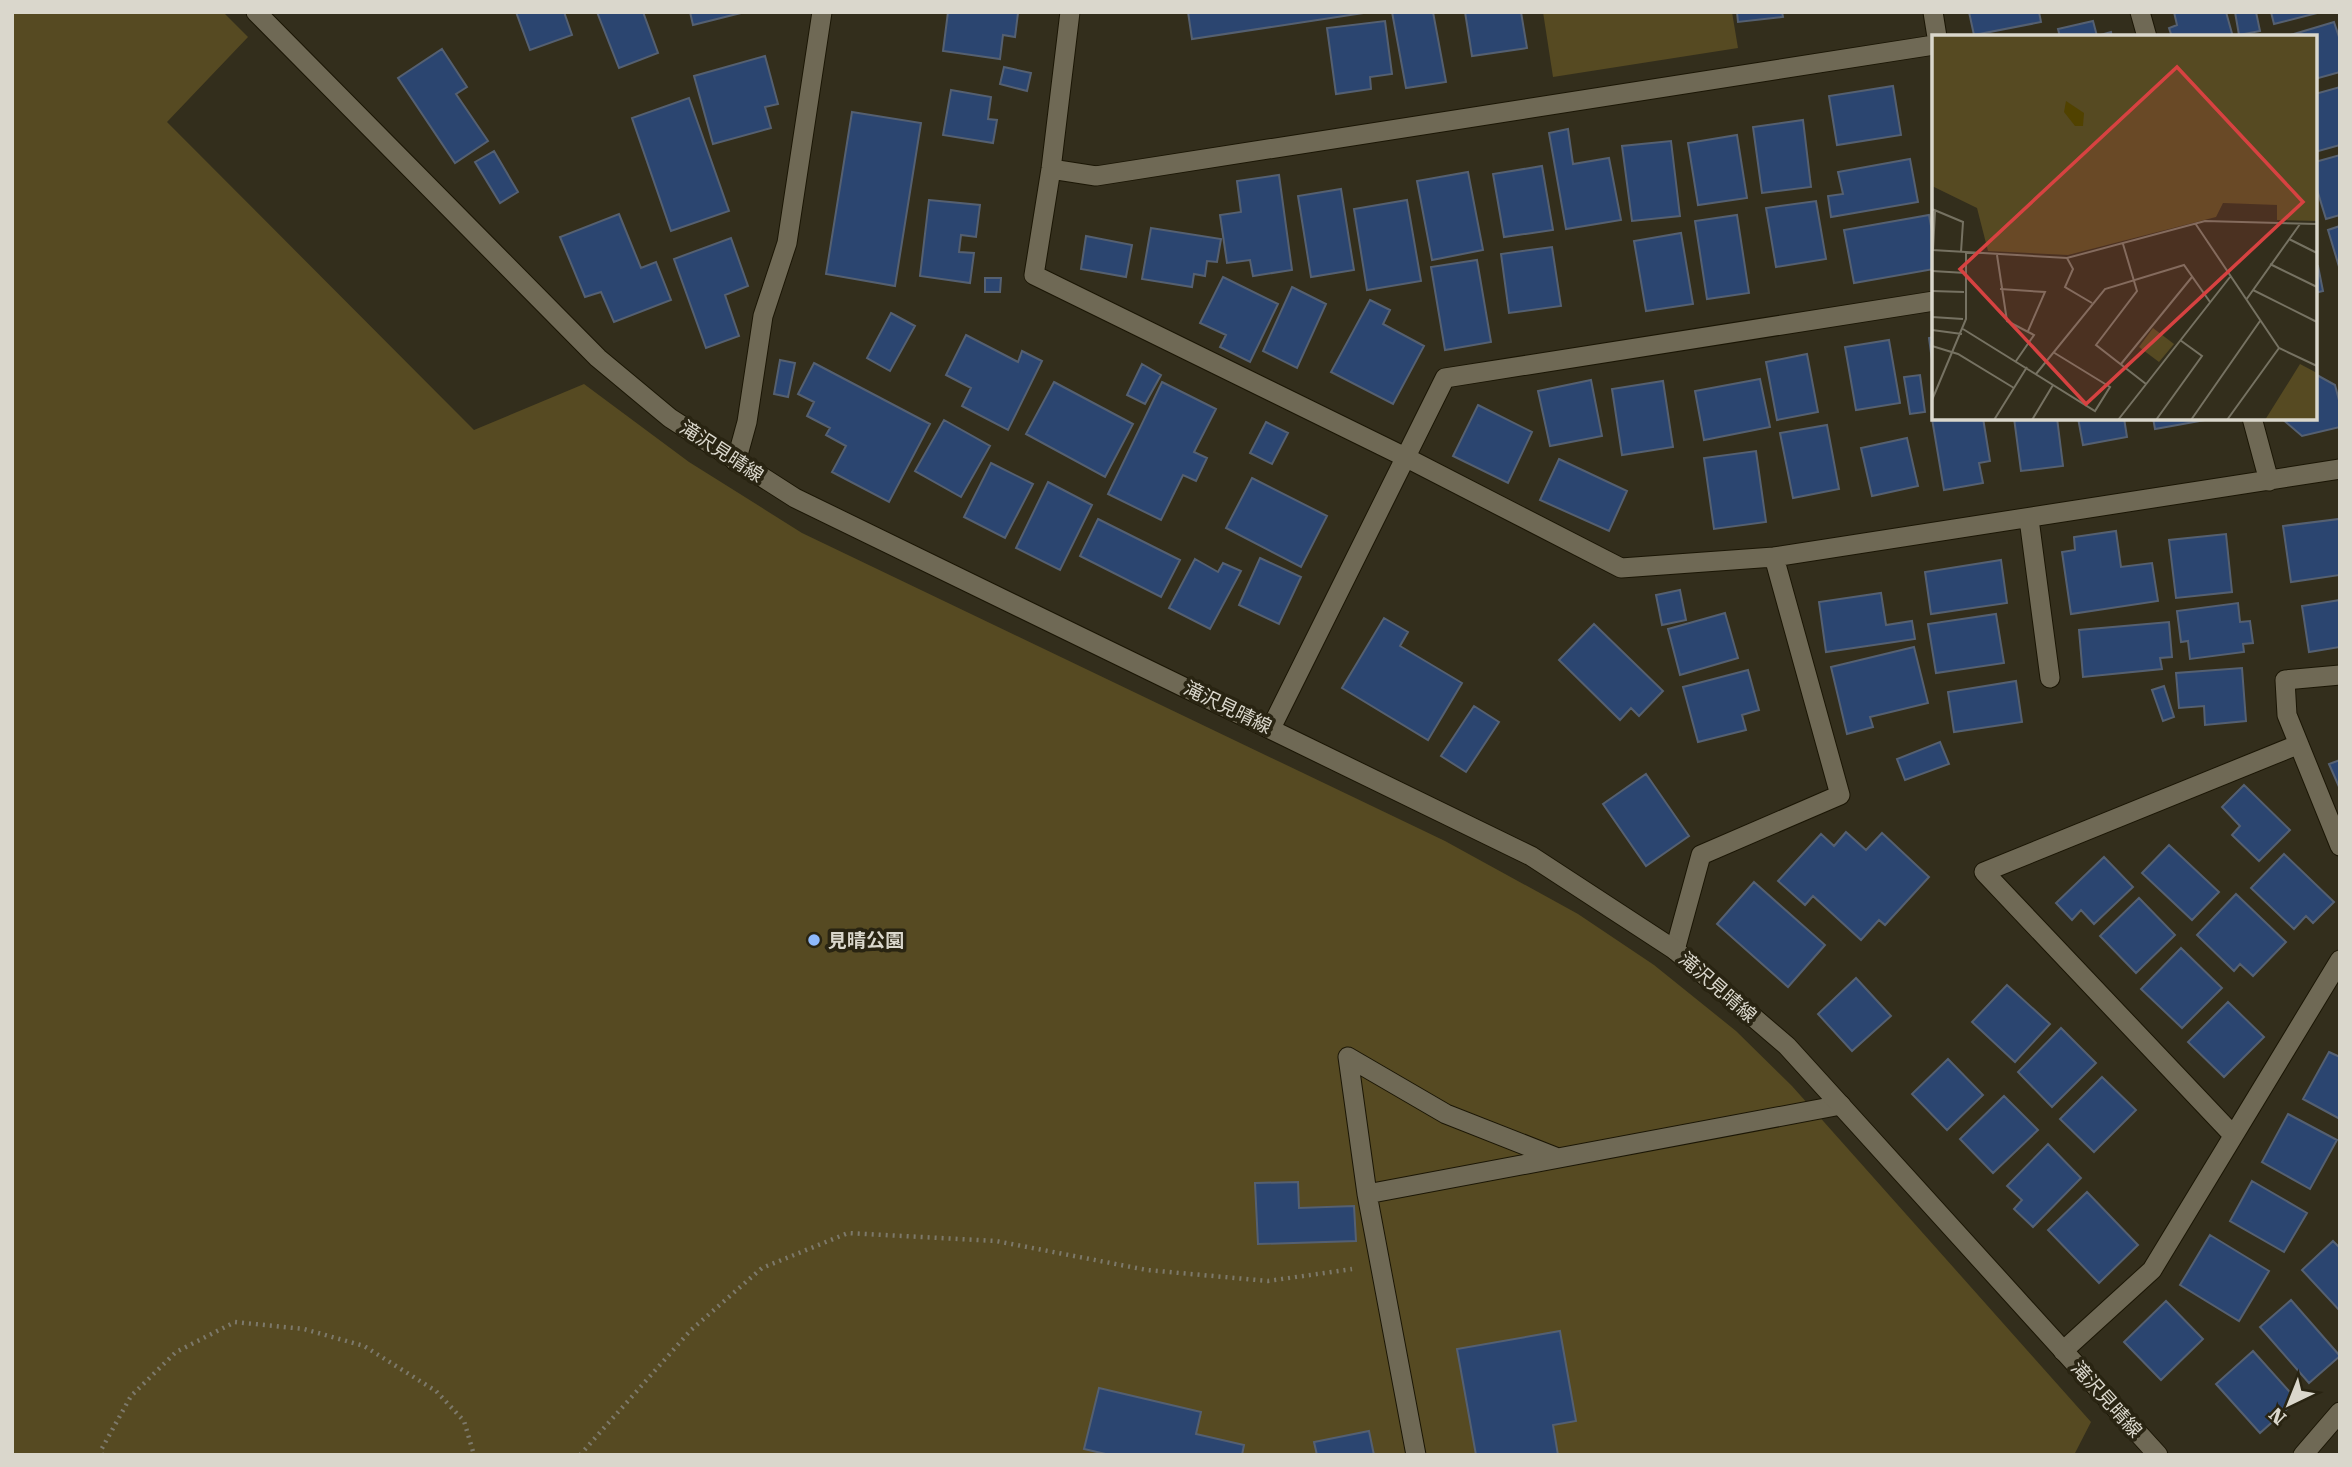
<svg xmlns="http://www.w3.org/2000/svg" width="2352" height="1467" viewBox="0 0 2352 1467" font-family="'Roboto Serif','Noto Sans JP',serif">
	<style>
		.green { fill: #564a22 }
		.building { fill: #2b4570; stroke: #556071; stroke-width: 2 }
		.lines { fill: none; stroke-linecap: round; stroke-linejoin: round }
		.service-casing { stroke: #1b1605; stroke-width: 21 }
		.minor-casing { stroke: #1b1605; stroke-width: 21 }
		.tertiary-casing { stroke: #1b1605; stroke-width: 21 }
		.path { stroke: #7d796a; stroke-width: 4.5; stroke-dasharray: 2 5; stroke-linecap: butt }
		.service { stroke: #6f6955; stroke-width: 19 }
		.minor { stroke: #6f6955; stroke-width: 19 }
		.tertiary { stroke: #6f6955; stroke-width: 19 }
		.poi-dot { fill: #8eb9fc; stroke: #292412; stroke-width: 2.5 }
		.labels { text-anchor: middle; stroke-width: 7; stroke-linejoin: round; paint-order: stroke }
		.street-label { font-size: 19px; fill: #dad7cc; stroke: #292412 }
		.poi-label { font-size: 19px; font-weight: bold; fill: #dad7cc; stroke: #292412; text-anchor: start }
		.inset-road { fill: none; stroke: #767262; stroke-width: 2 }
		.view { fill: #d74241; fill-opacity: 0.15; stroke: #d74241; stroke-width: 3.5 }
		.inset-edge { fill: none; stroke: #dad7cc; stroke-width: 3.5 }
	</style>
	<rect width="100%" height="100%" fill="#332e1c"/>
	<path class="green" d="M12 12H223L248 37 167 122 474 430 584 384 689 462 802 533 1445 841 1578 914 1654 965 1736 1031 1792 1086 2091 1422 2074 1455H12Z
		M1543 12H1732L1738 48 1553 77Z"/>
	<path class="building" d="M516 12H564L572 35 530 50Z
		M597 12H643L658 53 619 68Z
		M690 12H745L693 25Z
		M948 12 1018 13 1015 37 1003 35 1000 59 943 51Z
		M1188 12H1370L1192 39Z
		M1392 12H1433L1446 82 1406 88Z
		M1465 12H1521L1527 48 1472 56Z
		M1737 12H1782L1783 17 1738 22Z
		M1969 12H2039L2041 22 1974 35Z
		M2174 12H2226L2233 37H2172L2169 28 2177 25Z
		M2235 12H2256L2260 31 2239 35Z
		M2271 12H2321L2274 24Z
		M1385 21 1392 74 1370 77 1371 89 1336 94 1327 28Z
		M2093 21 2097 36 2111 32 2112 37H2060L2058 29Z
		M2334 22 2340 40V72L2315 79V37H2284Z
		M442 49 467 87 456 94 488 141 455 163 398 78Z
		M765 56 778 104 765 107 771 128 713 144 694 76Z
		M1004 67 1031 73 1027 91 1000 84Z
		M1893 86 1901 135 1837 145 1829 96Z
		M2340 87V145L2315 152V94Z
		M951 90 991 97 988 119 997 120 993 143 943 135Z
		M689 98 729 211 671 231 632 118Z
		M852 112 921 123 895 286 826 274Z
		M1803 120 1811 187 1762 193 1753 127Z
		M1568 129 1573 164 1609 158 1621 220 1566 229 1549 133Z
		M1737 135 1747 198 1698 205 1688 143Z
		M1671 141 1680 216 1632 221 1622 146Z
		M494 151 518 192 500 203 475 162Z
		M2340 155V215L2326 219 2315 183V162Z
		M1910 159 1918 202 1831 217 1828 196 1843 194 1838 172Z
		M1542 166 1553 230 1504 237 1493 174Z
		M1468 172 1483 250 1432 260 1417 181Z
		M1279 175 1292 270 1253 276 1250 260 1227 263 1220 215 1241 212 1237 181Z
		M1341 189 1354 270 1311 277 1298 196Z
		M929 200 980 205 976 237 961 235 959 252 974 253 970 283 920 276Z
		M1407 200 1421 281 1367 290 1354 209Z
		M1816 201 1826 259 1776 267 1766 208Z
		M619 214 641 268 656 262 671 300 614 322 601 292 585 297 560 237Z
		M1737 215 1749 293 1707 299 1695 221Z
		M1929 215 1934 242V269L1854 283 1844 230Z
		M2340 226V270L2328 230Z
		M1151 228 1221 239 1217 262 1207 261 1205 276 1194 274 1192 287 1142 279Z
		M1681 233 1693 304 1646 311 1634 241Z
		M1086 236 1132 245 1126 277 1081 269Z
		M731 238 748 286 725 295 739 336 706 348 674 259Z
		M1552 247 1561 306 1509 313 1501 254Z
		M1477 260 1491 342 1445 350 1431 267Z
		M2315 266H2318L2323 291 2315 293Z
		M1223 277 1278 304 1250 362 1220 347 1226 335 1200 323Z
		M985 278H1001L1000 292H985Z
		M1292 287 1326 304 1297 368 1263 351Z
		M1370 300 1390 310 1383 324 1424 346 1393 404 1331 372Z
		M891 313 915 326 890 371 867 358Z
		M966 335 1018 362 1022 351 1042 361 1008 430 962 406 971 388 946 375Z
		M1934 337V375L1929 338Z
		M1889 340 1900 403 1856 410 1845 347Z
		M1807 354 1818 412 1777 420 1766 362Z
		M780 360 795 363 788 397 774 394Z
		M814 363 930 424 889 502 832 472 846 446 826 435 830 428 807 416 814 402 798 394Z
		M1142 364 1161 375 1145 404 1127 395Z
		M2315 374 2335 385 2340 404V427L2302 436 2281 418H2315Z
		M1920 375 1925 412 1910 414 1904 377Z
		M1760 379 1770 427 1704 440 1695 391Z
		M1591 380 1602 436 1550 446 1538 391Z
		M1663 381 1673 447 1622 455 1612 389Z
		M1054 382 1133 424 1105 477 1026 434Z
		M1162 382 1216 409 1194 452 1207 458 1196 481 1183 475 1161 520 1108 494Z
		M1478 405 1532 432 1508 483 1453 456Z
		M1983 418 1990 461 1979 463 1983 483 1944 490 1932 419Z
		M2014 418H2057L2063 466 2021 471Z
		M2078 418H2124L2127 437 2083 445Z
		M2153 418H2211V419L2155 429Z
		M944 420 990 446 961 497 915 471Z
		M1266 422 1288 433 1272 464 1250 453Z
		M1827 425 1839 489 1793 498 1780 433Z
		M1907 438 1918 486 1872 496 1861 448Z
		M1756 451 1766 522 1714 529 1704 458Z
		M1559 459 1627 491 1609 531 1540 500Z
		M991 463 1033 484 1005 538 964 517Z
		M1252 478 1327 516 1301 567 1226 528Z
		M1048 482 1092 505 1060 570 1016 548Z
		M1098 519 1180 560 1161 597 1080 556Z
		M2339 519 2340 575 2291 582 2283 526Z
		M2116 531 2121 567 2152 563 2158 601 2071 614 2062 552 2075 550 2074 537Z
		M2226 534 2232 592 2176 598 2169 540Z
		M1260 558 1301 577 1279 624 1239 605Z
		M1195 559 1218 572 1223 563 1241 571 1210 629 1169 608Z
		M2001 560 2007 603 1931 614 1925 572Z
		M1680 590 1686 620 1662 625 1656 595Z
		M1881 593 1886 625 1912 621 1915 639 1826 652 1819 602Z
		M2340 600V647L2309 652 2302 606Z
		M2238 603 2240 622 2250 621 2253 643 2243 644 2244 652 2190 659 2188 641 2181 642 2177 611Z
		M1725 613 1738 658 1680 675 1668 629Z
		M1996 614 2004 663 1936 673 1928 624Z
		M1384 618 1408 632 1400 646 1462 683 1428 740 1342 688Z
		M2169 622 2172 657 2160 658 2162 669 2083 677 2079 630Z
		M1594 624 1663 691 1639 716 1631 708 1620 720 1559 660Z
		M1914 647 1928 703 1870 717 1873 727 1847 734 1831 667Z
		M2242 668 2246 721 2205 725 2204 706 2179 708 2176 673Z
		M1748 670 1759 710 1742 715 1746 730 1698 742 1683 687Z
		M2016 681 2022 722 1954 732 1948 692Z
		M2164 686 2174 717 2163 721 2152 690Z
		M1474 706 1499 722 1466 772 1441 756Z
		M1940 742 1949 764 1905 780 1897 759Z
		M2340 760V789L2329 764Z
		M1646 774 1689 836 1646 866 1603 804Z
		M2244 785 2290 830 2259 861 2232 835 2240 826 2222 807Z
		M1846 832 1866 850 1882 833 1929 877 1885 925 1879 920 1861 940 1813 896 1805 905 1778 881 1821 834 1834 846Z
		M2169 845 2219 892 2192 920 2142 873Z
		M2284 854 2334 902 2313 923 2306 916 2294 929 2251 888Z
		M2104 857 2133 887 2094 924 2081 910 2072 920 2056 903Z
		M1754 882 1825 945 1788 987 1717 924Z
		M2236 894 2286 942 2253 976 2240 964 2234 971 2197 935Z
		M2139 898 2175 935 2136 973 2100 936Z
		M2181 948 2222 988 2182 1028 2141 989Z
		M1856 978 1891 1016 1852 1051 1818 1014Z
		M2007 985 2050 1024 2015 1062 1972 1022Z
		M2228 1002 2264 1037 2224 1077 2188 1042Z
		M2061 1028 2096 1063 2052 1107 2018 1072Z
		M2329 1052 2340 1057V1119L2303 1099Z
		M1948 1059 1983 1095 1947 1130 1912 1094Z
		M2102 1077 2136 1110 2094 1152 2060 1119Z
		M2004 1096 2038 1130 1993 1173 1960 1139Z
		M2288 1114 2337 1140 2310 1189 2262 1162Z
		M2048 1144 2081 1178 2033 1227 2014 1209 2022 1200 2007 1186Z
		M2252 1181 2307 1213 2284 1252 2230 1221Z
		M1298 1182 1299 1208 1354 1206 1356 1241 1258 1244 1255 1183Z
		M2087 1192 2138 1245 2099 1283 2048 1230Z
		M2210 1235 2269 1271 2239 1321 2180 1285Z
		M2333 1241 2340 1248V1311L2302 1270Z
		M2291 1300 2340 1356 2309 1383 2260 1327Z
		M2166 1301 2203 1339 2161 1380 2124 1342Z
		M1560 1331 1576 1421 1553 1425 1558 1455H1476L1457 1349Z
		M2253 1351 2297 1400 2260 1433 2216 1384Z
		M1099 1388 1201 1412 1196 1434 1244 1445 1242 1455H1110L1084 1449Z
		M1369 1431 1374 1455H1317L1314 1442Z"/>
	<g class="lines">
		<defs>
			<path id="service" d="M1348 1057 1446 1114 1558 1158
				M1348 1057 1367 1194
				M1416 1455 1367 1194 1841 1105"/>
			<path id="minor" d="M1070 12 1051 169 1034 275 1405 457 1621 568 1774 557 2340 469
				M1933 12 1937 37
				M2140 12 2147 37
				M1051 169 1096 176 1934 45
				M2252 418 2269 481
				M736 462 747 422 763 316 787 243 822 12
				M2029 519 2050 678
				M2340 675 2285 680 2287 715 2340 846
				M1271 728 1445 378 1934 301
				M1675 950 1701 855 1840 795 1774 557
				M2233 1135 1984 872 2297 745
				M2063 1351 2152 1270 2340 960
				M2303 1455 2340 1412"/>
			<path id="tertiary" d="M256 12 598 358 670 418 795 498 1531 856 1675 950 1787 1046 2158 1455"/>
		</defs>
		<use href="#service" class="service-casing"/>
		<use href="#minor" class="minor-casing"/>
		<use href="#tertiary" class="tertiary-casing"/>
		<path class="path" d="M102 1455 101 1450 131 1396 176 1352 235 1322 304 1329 364 1346 436 1391 464 1421 474 1455
			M580 1455 691 1330 762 1268 848 1233 996 1241 1147 1270 1268 1281 1352 1269"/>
		<use href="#service" class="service"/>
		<use href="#minor" class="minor"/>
		<use href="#tertiary" class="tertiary"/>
	</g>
	<circle class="poi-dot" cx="814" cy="940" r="7"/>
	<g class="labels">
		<g class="street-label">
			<text transform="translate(722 451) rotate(33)" y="7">滝沢見晴線</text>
			<text transform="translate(1228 707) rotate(26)" y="7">滝沢見晴線</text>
			<text transform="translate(1718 987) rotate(41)" y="7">滝沢見晴線</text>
			<text transform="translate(2107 1399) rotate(48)" y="7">滝沢見晴線</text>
		</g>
		<g class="poi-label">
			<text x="828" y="947">見晴公園</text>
		</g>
	</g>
	<g transform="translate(1932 35)">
		<rect width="385" height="385" fill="#332e1c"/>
		<path d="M0 0H385V186L345 185V170L291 168 284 182 136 220 56 216 45 173 0 151ZM221 293 242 309 227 327 207 312ZM368 329 385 338V385H333Z" fill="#564a22"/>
		<path d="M134 66 152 78 151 91H143L132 77Z" fill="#514200"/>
		<path class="inset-road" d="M0 174 31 187 29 217M263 188 347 313 385 331M357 204 385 218M191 209 205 256 164 310 214 349M0 215 135 223 273 186 385 189M1 215 3 176M65 220 75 286 102 300 84 326M135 223 141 234 133 252 160 268M338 229 385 252M0 236 34 238M68 254 113 257 96 296M321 255 385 287M0 256 32 257M314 265 368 189M0 282 31 284M31 294 163 376 178 352 121 317M0 295 30 299M0 311 26 319 82 353M189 329 260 242M104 339 173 254 252 230 278 267M0 365 34 284V217M62 385 95 332M100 385 121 350M186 385 298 242M224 385 270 321 248 305M259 385 328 286M295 385 347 313"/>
		<path class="view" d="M245 32 371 167 154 369 28 234Z"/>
		<rect width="385" height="385" class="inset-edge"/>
	</g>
	<rect width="2352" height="1467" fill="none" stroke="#dad7cc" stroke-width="28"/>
	<g transform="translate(2289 1404) rotate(223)" stroke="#292412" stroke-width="5" paint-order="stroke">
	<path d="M0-5L12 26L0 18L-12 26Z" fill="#dad7cc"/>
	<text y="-10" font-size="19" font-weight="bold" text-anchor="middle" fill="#dad7cc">N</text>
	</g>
</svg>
